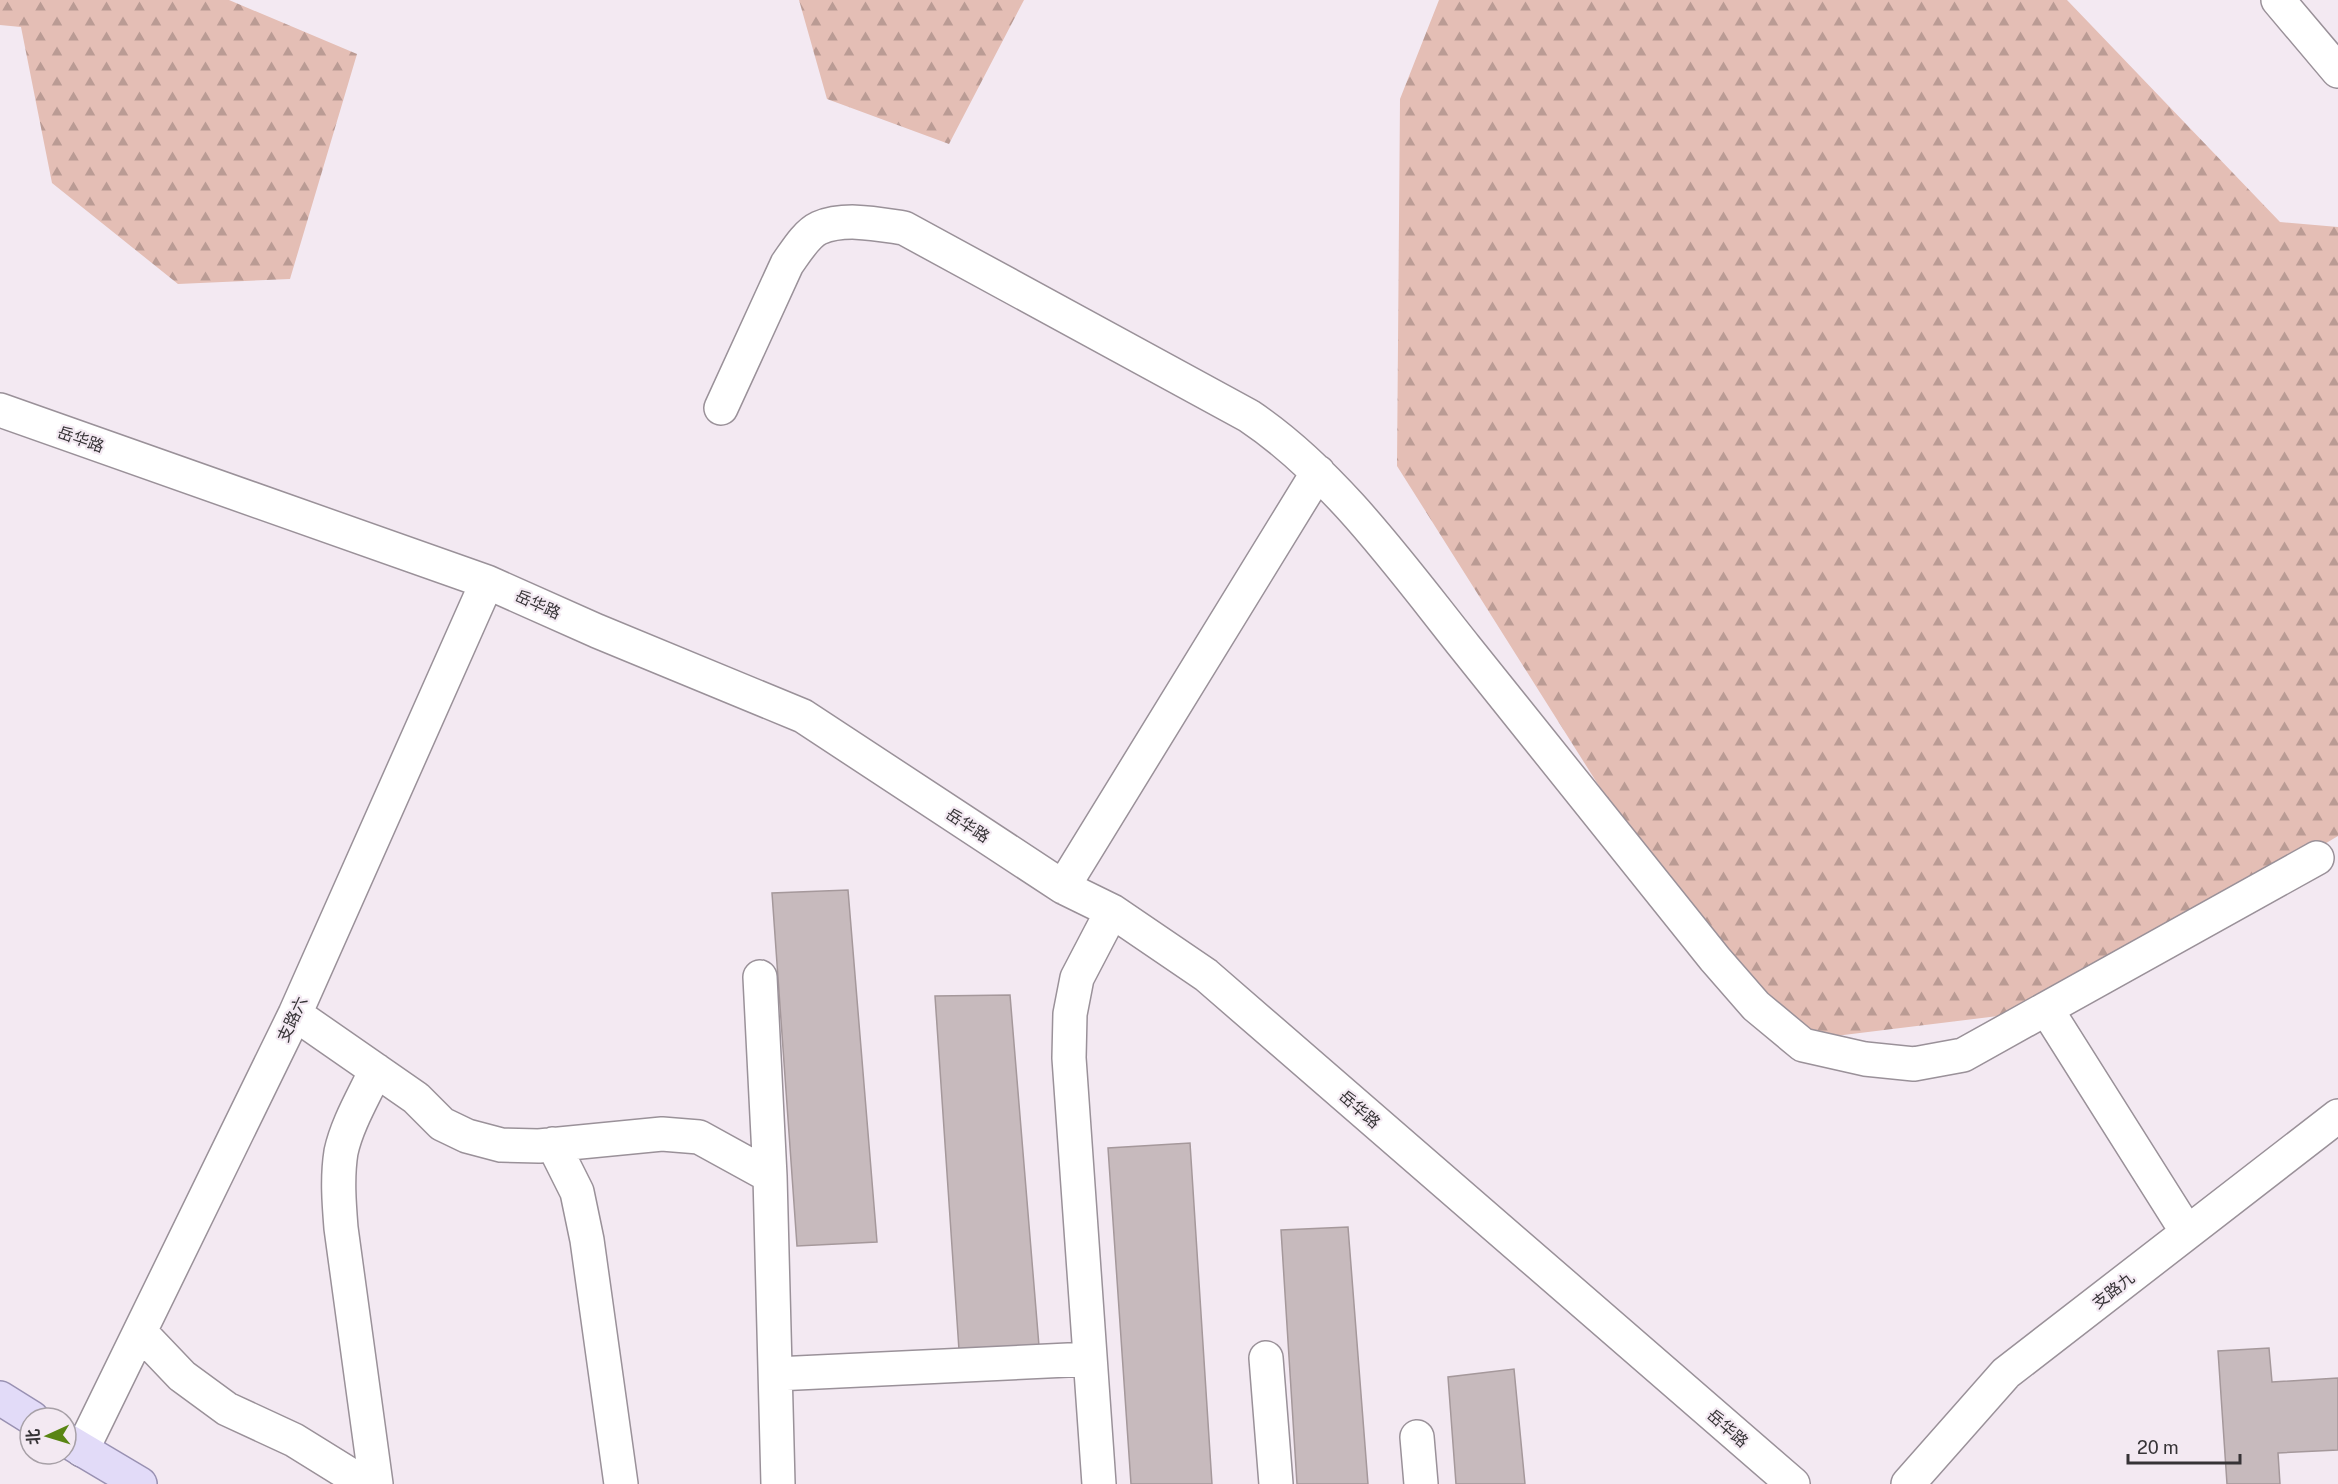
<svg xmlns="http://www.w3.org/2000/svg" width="2338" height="1484" viewBox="0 0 2338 1484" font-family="'Public Sans','Noto Sans SC',sans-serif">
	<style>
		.forest { fill: url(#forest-firs) }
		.building { fill: #c7babd; stroke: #a5989b; stroke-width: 1.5 }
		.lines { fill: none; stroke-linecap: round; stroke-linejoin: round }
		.minor-casing { stroke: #9a9199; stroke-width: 36 }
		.major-casing { stroke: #9991b2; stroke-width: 36 }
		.minor { stroke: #fff; stroke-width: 33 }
		.major { stroke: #e2dbf8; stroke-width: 33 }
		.labels { text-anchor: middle; stroke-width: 4.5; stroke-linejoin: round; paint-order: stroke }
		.street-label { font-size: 16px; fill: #363336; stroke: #f3e9f2 }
	</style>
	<defs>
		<pattern id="forest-firs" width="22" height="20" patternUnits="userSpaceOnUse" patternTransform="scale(1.5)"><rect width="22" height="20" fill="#e4beb5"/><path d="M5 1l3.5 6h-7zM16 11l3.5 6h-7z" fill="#ba9b94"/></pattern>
	</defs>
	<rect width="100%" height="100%" fill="#f3e9f2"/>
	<path class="forest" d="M0 0H229L357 54 290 279 178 284 52 183 21 27 0 25Z
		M799 0H1024L949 144 827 99Z
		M1439 0H2067L2280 222 2338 227V836L2047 1010 1811 1039 1681 916 1397 466 1400 99Z"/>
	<path class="building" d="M848 890 877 1242 797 1246 772 893Z
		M1010 995 1039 1346 959 1350 935 996Z
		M1190 1143 1212 1484H1131L1108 1148Z
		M1348 1227 1368 1484H1297L1281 1230Z
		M2269 1348 2272 1382 2338 1378V1450L2278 1453 2280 1484H2227L2218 1351Z
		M1514 1369 1525 1484H1456L1448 1377Z"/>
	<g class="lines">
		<defs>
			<path id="minor" d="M2278 0 2338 71
				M721 408 787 264C795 253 806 234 819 228 845 217 877 224 904 228L1249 416C1334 473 1402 568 1465 647 1549 751 1632 855 1715 959L1756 1006 1803 1045 1865 1059 1914 1064 1963 1055 2317 858
				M0 410 487 582 597 631 803 716 1063 887 1112 911 1206 975 1793 1484
				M1063 887 1318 472
				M760 977 770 1176 778 1484
				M2047 1010 2187 1232
				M295 1014 416 1098 442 1124 467 1136 501 1145 539 1146 662 1134 699 1137 770 1176
				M376 1070C364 1096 347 1124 341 1152 337 1177 339 1203 341 1228L376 1484
				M553 1144 577 1192 587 1240 621 1484
				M140 1332 182 1376 227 1409 294 1440 365 1484
				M1266 1358 1276 1484
				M776 1374 1089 1359
				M1417 1437 1421 1484
				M82 1450 295 1014 487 582
				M1099 1484 1069 1058 1070 1014 1077 978 1112 911
				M1908 1484 2006 1373 2338 1116"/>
			<path id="major" d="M0 1398 32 1418
				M66 1440 140 1484"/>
		</defs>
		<use href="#minor" class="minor-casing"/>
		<use href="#major" class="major-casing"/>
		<use href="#minor" class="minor"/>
		<use href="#major" class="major"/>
	</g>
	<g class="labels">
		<g class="street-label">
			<text transform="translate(81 439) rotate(19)" y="6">岳华路</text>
			<text transform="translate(538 604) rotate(24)" y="6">岳华路</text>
			<text transform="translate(968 825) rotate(33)" y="6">岳华路</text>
			<text transform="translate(292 1019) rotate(-65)" y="6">支路六</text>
			<text transform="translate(1360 1109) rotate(41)" y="6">岳华路</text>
			<text transform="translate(2113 1290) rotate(-38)" y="6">支路九</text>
			<text transform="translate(1728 1428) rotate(41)" y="6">岳华路</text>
		</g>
	</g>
	<g transform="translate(48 1436) rotate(266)"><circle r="28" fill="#f3e9f2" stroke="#a7a0a7" stroke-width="1.5"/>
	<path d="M0-4.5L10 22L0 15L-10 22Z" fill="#598513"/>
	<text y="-9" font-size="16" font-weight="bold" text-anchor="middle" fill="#363336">北</text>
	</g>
	<path d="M2128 1454v9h112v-9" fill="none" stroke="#363336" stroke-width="3"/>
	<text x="2137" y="1454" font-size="18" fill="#363336" stroke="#f3e9f2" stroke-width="4.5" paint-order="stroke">20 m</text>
</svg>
